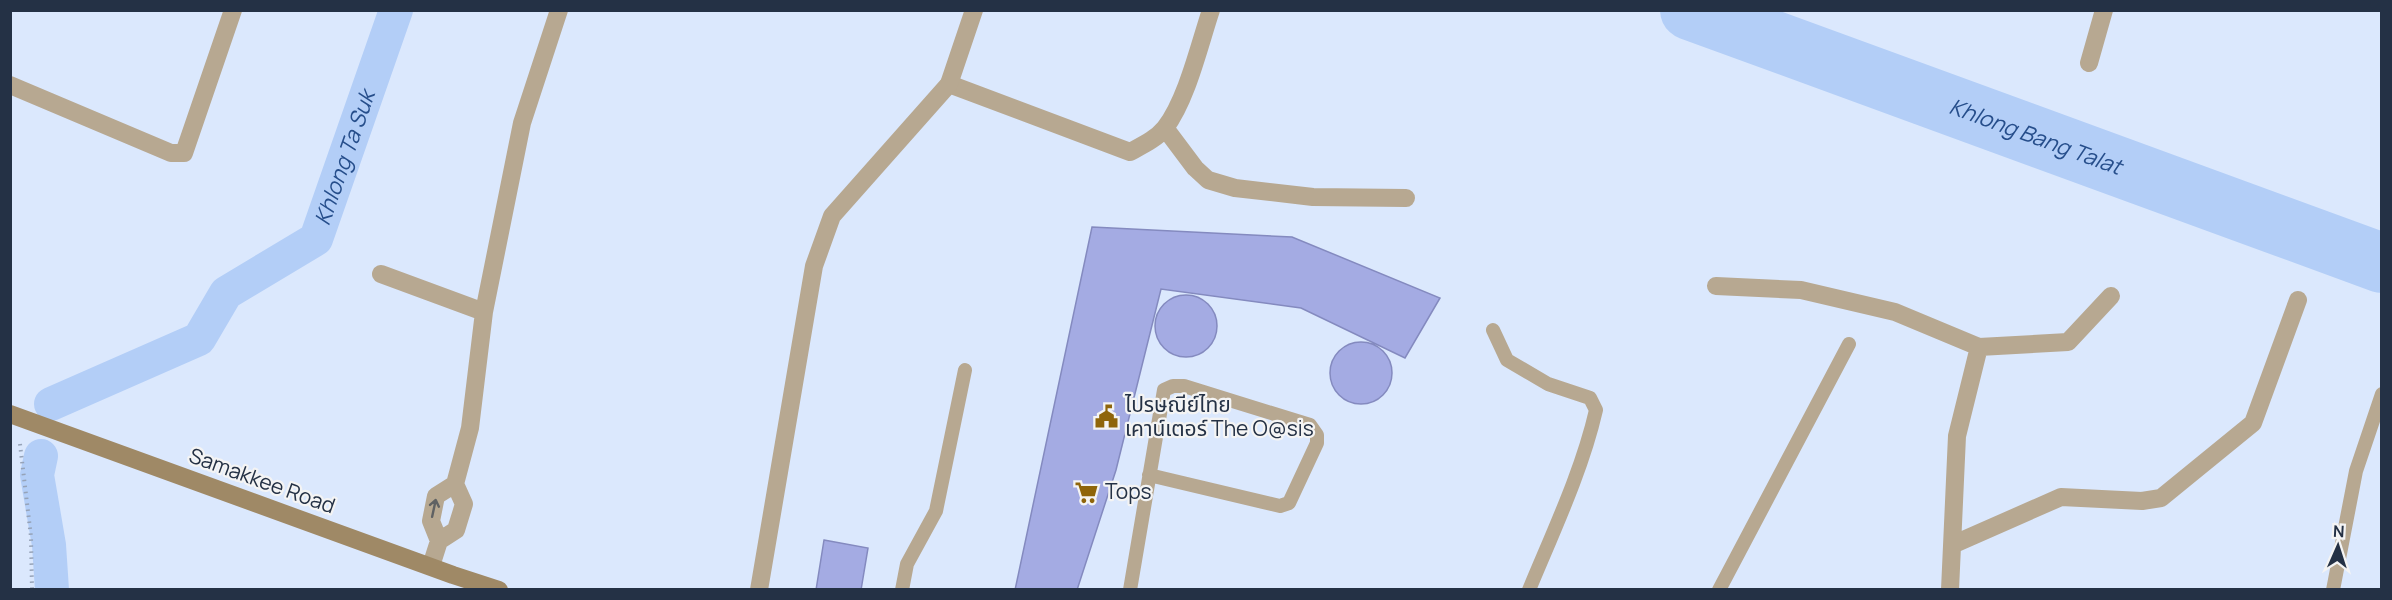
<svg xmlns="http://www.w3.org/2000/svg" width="2392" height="600" viewBox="0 0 2392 600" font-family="Manrope,'Noto Sans Thai',sans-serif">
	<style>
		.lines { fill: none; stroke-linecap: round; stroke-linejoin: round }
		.canal { stroke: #b3cef7; stroke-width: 34 }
		.river { stroke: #b3cef7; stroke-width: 60 }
		.building { fill: #a4abe3; stroke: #848abf; stroke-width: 1.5 }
		.path { stroke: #96a3b8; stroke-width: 4; stroke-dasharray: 1.5 4.5; stroke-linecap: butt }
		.service { stroke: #b7a891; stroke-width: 14 }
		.minor { stroke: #b7a891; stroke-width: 18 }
		.tertiary { stroke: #b7a891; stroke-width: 18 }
		.secondary { stroke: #9f8966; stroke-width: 18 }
		.oneway { stroke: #5f6163 }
		.labels { text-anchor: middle; stroke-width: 4.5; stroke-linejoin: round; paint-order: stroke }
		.poi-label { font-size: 21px; fill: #243145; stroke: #f4f4f4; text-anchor: start }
		.street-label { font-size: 21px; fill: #243145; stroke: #f4f4f4 }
		.water-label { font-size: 22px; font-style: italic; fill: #264e8b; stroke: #f4f4f4 }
	</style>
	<rect width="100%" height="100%" fill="#dbe8fd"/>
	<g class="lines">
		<g class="canal">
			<path id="s1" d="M51 404 199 339 226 293 316 239 396 10"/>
			<path d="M41 456 37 475 49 545 52 590"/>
		</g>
		<path class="river" id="s2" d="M1690 10 2382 263"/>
	</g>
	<path class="building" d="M1092 227 1292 237 1440 298 1405 358 1301 308 1161 289 1116 470 1077 590H1015Z
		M1155 326a31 31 0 1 1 62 0a31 31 0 1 1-62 0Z
		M1330 373a31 31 0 1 1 62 0a31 31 0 1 1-62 0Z
		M824 540 868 548 861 590H816Z"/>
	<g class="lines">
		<path class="path" d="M20 444 31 537 32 590"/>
		<path class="service" d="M1493 330 1507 360 1548 384 1590 398 1596 410C1582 471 1553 532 1529 590
			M902 590 907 564 936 511 965 370
			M1130 590 1164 390 1173 386H1184L1310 425 1317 435V443L1289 503 1280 506 1149 475
			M1719 590 1849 344
			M2333 590 2356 471 2382 394"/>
		<path class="minor" d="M2089 63 2104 10
			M949 84 1130 152C1143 145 1156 139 1165 128 1187 99 1199 46 1211 10
			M10 85 171 153H184L233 10
			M1165 128 1195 168 1208 180 1235 188 1313 197 1406 198
			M381 274 484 312
			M1716 286 1801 290 1895 312 1979 347 2068 342 2111 296
			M439 541 456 530 464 504 455 484 470 428 484 312 522 123 559 10
			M1952 545 2061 497 2142 501 2161 498 2253 423 2298 300
			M431 566 439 541 431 521 436 496 455 484
			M1950 590 1957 436 1979 347"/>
		<path class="tertiary" d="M759 590 814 266 832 216 949 84 974 10"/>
		<path class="secondary" d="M10 414 453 575 499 590"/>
	</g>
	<defs><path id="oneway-shaft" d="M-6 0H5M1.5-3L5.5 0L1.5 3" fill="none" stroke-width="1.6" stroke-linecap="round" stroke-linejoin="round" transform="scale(1.5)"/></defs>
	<use class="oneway" href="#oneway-shaft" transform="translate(434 508) rotate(-78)"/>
	<defs>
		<symbol id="civic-bare" viewBox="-9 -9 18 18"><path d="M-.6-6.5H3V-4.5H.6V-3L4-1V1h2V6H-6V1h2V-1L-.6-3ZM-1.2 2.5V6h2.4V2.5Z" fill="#8f650b" stroke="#f4f4f4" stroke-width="2.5" paint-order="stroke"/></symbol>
		<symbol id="supermarket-bare" viewBox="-9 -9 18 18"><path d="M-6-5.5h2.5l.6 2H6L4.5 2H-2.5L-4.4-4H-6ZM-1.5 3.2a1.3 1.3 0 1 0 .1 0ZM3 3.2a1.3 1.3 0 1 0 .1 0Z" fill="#8f650b" stroke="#f4f4f4" stroke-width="2.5" paint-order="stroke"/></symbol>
	</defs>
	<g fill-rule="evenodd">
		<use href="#civic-bare" x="1090" y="400" width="33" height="33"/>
		<use href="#supermarket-bare" x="1070" y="476" width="33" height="33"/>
	</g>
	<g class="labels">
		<g class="poi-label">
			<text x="1125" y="412">ไปรษณีย์ไทย<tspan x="1125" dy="24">เคาน์เตอร์ The O@sis</tspan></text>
			<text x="1105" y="499">Tops</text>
		</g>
		<g class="street-label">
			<text transform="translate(262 481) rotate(20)" y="7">Samakkee Road</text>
		</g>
		<g class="water-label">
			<text dy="8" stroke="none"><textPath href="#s2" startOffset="368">Khlong Bang Talat</textPath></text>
			<text dy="8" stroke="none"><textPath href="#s1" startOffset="406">Khlong Ta Suk</textPath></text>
		</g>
	</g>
	<rect width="2392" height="600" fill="none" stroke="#243145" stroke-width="24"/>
	<g transform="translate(2338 546) rotate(3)" stroke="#f4f4f4" stroke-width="4.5" paint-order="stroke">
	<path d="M0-4.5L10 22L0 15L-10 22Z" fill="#243145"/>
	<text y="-9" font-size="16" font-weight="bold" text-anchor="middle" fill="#243145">N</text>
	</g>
</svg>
